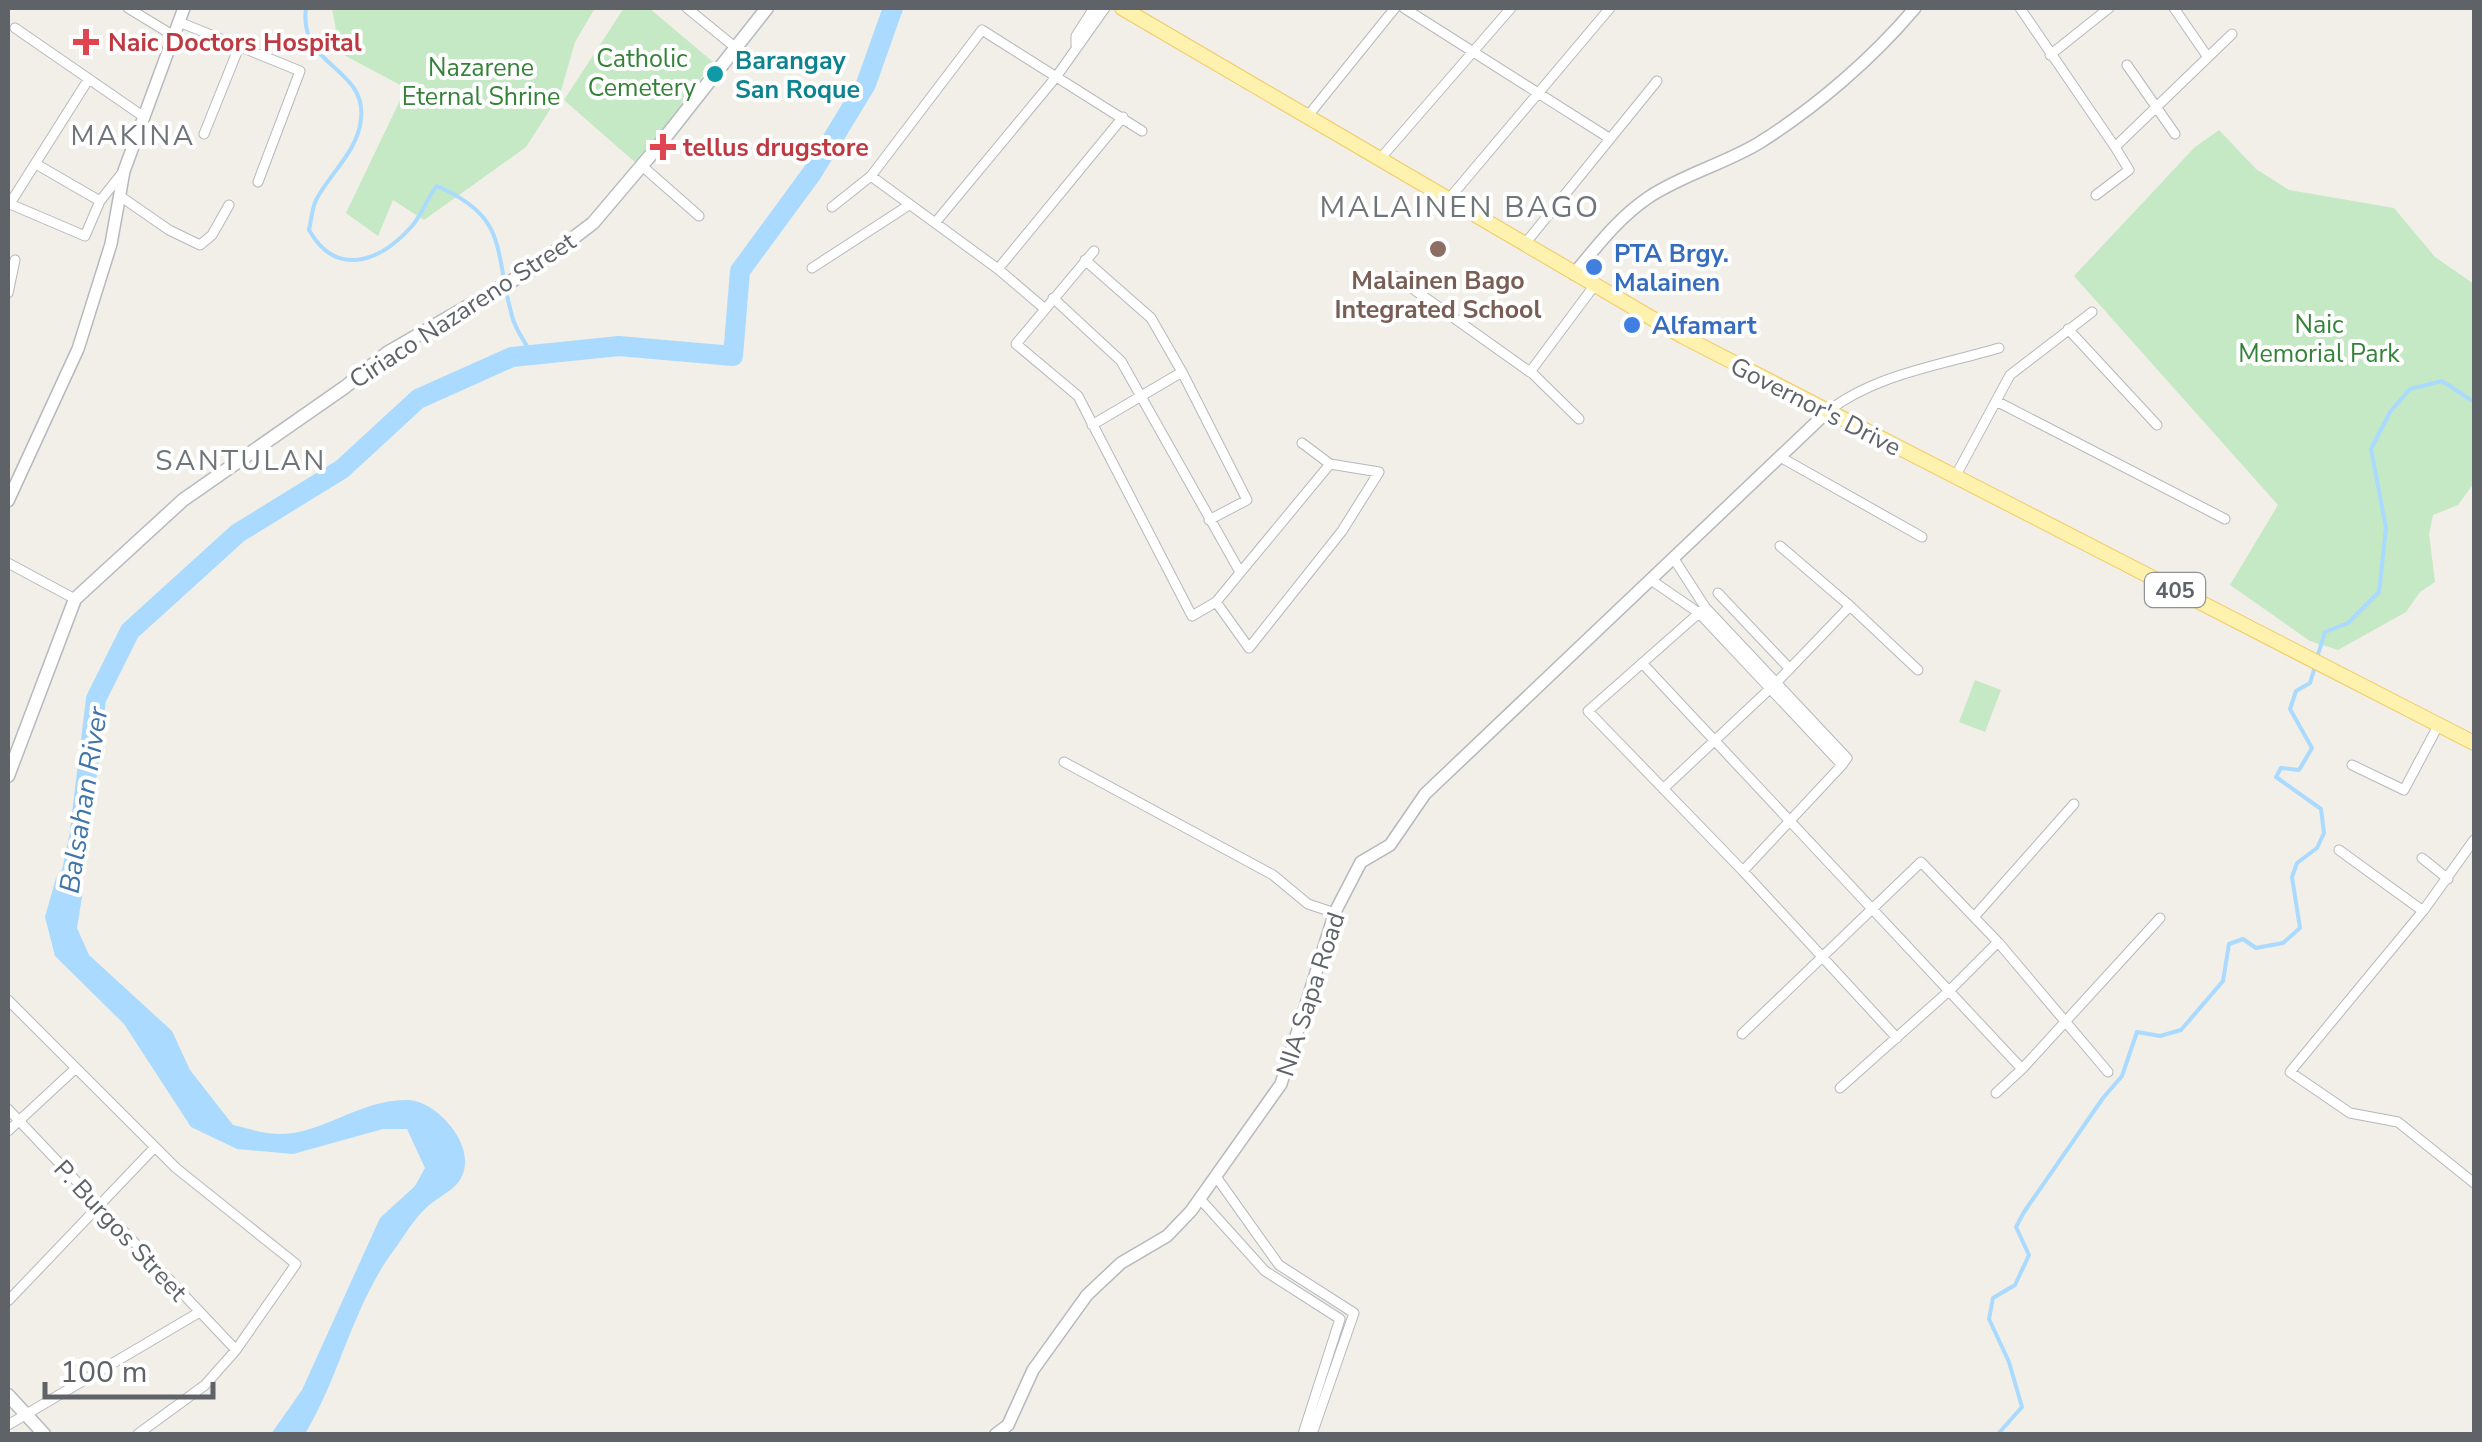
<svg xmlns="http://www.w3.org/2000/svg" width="2482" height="1442" viewBox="0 0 2482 1442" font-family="'Nunito Sans',sans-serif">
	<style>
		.green { fill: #c5e8c5 }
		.water { fill: #aadaff }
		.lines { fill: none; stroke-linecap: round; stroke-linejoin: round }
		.stream { stroke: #aadaff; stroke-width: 4 }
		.river { stroke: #aadaff; stroke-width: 20 }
		.minor-casing { stroke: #b5b8bc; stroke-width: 11 }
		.tertiary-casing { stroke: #b5b8bc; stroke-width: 14 }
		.secondary-casing { stroke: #b6babf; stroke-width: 15 }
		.primary-casing { stroke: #f2c960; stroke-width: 16 }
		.minor { stroke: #fff; stroke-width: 9 }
		.tertiary { stroke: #fff; stroke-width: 11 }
		.secondary { stroke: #fff; stroke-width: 12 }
		.primary { stroke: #fff2af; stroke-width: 14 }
		.health-dot { fill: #e0444e; stroke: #fff; stroke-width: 4 }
		.culture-dot { fill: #0f9aa8; stroke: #fff; stroke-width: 4 }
		.education-dot { fill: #8d6e63; stroke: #fff; stroke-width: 4 }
		.shop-dot { fill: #3f7fe0; stroke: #fff; stroke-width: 4 }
		.labels { text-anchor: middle; stroke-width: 8; stroke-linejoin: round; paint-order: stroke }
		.shield { fill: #fff; stroke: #8f9295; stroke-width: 2.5 }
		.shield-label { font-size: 22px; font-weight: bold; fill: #5f6368 }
		.health-label { font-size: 25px; font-weight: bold; fill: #be3a42; stroke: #fff; text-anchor: start }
		.park-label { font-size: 25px; fill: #348238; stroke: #fff }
		.culture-label { font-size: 25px; font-weight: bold; fill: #0d838f; stroke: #fff; text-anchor: start }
		.shop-label { font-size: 25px; font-weight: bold; fill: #366cbe; stroke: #fff; text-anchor: start }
		.education-label { font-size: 25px; font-weight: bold; fill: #785e54; stroke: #fff }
		.street-label { font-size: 25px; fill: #5f6368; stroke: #fff }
		.neighbourhood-label { font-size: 28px; letter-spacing: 2.5px; fill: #70757a; stroke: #fff }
		.water-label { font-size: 28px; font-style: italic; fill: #4174aa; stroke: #fff }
		.quarter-label { font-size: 30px; letter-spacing: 2.5px; fill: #70757a; stroke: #fff }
	</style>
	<rect width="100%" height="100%" fill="#f1efe8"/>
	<path class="green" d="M332 8H595L575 42 560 94 526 147 424 220 393 200 378 236 346 213 406 88 340 53Z
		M624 8H649L713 62 637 164 564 100Z
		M2219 130 2256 169 2289 190 2394 208 2435 257 2474 284V483L2458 505 2433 515 2429 534 2435 582 2420 592 2406 612 2338 650 2310 641 2230 585 2278 505 2074 276 2195 147Z
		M1975 680 2001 690 1985 732 1959 722Z"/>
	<path class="water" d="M76 849 84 884 77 928 89 955 172 1031 190 1070 233 1125C247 1128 263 1134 277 1134 323 1135 361 1098 409 1100 435 1102 467 1136 465 1164 463 1189 442 1193 427 1207 414 1219 404 1236 394 1250 353 1305 340 1376 305 1434H271L302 1390 380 1218 415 1186 425 1168 407 1129H383L293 1154 237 1149 191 1127 124 1024 55 956 45 917 56 878Z"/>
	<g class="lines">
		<path class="stream" d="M306 8C298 67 367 67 361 119 358 151 330 173 316 200 312 209 311 221 309 230 337 279 381 261 412 226 422 215 427 198 437 186 508 217 494 248 511 312 514 327 524 341 532 354
			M2317 658 2325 632 2348 623 2379 592 2386 528 2371 449 2390 412 2410 389 2442 381 2474 402
			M1998 1434 2022 1407 2009 1362 1989 1319 1993 1298 2015 1285 2029 1255 2016 1227 2024 1212 2103 1098 2122 1076 2137 1032 2160 1036 2181 1030 2223 981 2229 944 2243 939 2256 948 2283 943 2300 928 2292 877 2297 863 2317 848 2324 833 2321 809 2276 777 2281 768 2299 770 2312 748 2290 709 2296 691 2310 683 2315 667"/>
		<path class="river" d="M71 876 79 838 96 699 130 631 238 533 342 469 418 399 512 357 619 346 733 356 740 271 812 173 866 84 893 8"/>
		<defs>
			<path id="minor" d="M128 8 174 36
				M687 8 736 48
				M1404 8 1609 138
				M2020 8 2115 147 2232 34
				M2174 8 2207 56
				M179 22 300 71 258 182
				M15 28 144 117
				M1076 45V36L1094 8
				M2050 55 2109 8
				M2127 65 2175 134
				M1307 117 1395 8
				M204 134 239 47
				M1379 160 1511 8
				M36 164 100 201
				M641 165 699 216
				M871 176 998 269 1045 309
				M2096 195 2129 170 2115 147
				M120 196 169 230 200 245 212 235 229 205
				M1448 200 1610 8
				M10 204 85 236 100 201 123 172
				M9 205 88 80
				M832 207 871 176 982 30 1142 131
				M935 223 1056 77 1105 8
				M1524 245 1657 81
				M1094 251 1016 344 1078 396 1192 616 1216 602 1330 464
				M1085 260 1151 318 1182 372 1247 500 1209 520
				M812 268 909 205
				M998 269 1123 117
				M1395 276 1530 372 1594 286
				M8 293 15 260
				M1053 298 1121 361 1240 572
				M2068 329 2157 425
				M1529 370 1579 419
				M1996 401 2225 519
				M1827 412C1875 374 1942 365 1999 348
				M1092 425 1182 372
				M1782 458 1922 537
				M1955 477 2010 375 2092 312
				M1674 559 1705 607 1847 758 1842 765 1699 613 1705 607
				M8 563 75 599
				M1651 580 1699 613 1588 711 1743 871 1842 765
				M1718 593 1790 669
				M1216 602 1249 648 1342 531 1379 472 1330 464 1302 443
				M1850 606 1918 670
				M1642 663 2022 1069
				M1064 762 1273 875 1308 904 1335 913
				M2352 765 2404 790 2439 724
				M1663 789 1776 683 1850 606 1780 546
				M2339 850 2423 911 2474 840
				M2422 858 2448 879
				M1743 871 1897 1038
				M2423 911 2290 1072 2350 1113 2398 1122 2474 1183
				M1974 917 2074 804
				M8 1000 176 1168 296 1264 236 1350 205 1385 138 1434
				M1742 1034 1921 862 1998 942 2108 1072
				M1840 1088 1951 989 1998 942
				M1996 1093 2022 1069 2160 918
				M8 1109 236 1350
				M8 1131 76 1068
				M1217 1178 1279 1265 1354 1313
				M1201 1200 1265 1271 1340 1319
				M8 1301 155 1147
				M8 1425 198 1313
				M1303 1434 1340 1319
				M1312 1434 1354 1313"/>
			<path id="tertiary" d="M1574 274C1597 246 1618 218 1649 197 1682 175 1724 164 1759 143 1816 107 1872 59 1915 8
				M8 501 78 349 111 244 124 171 184 8
				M996 1434 1008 1425 1033 1370 1087 1295 1121 1263 1167 1236 1191 1211 1281 1084 1335 912 1361 862 1390 845 1425 794 1827 412"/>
			<path id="secondary" d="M8 776 75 599 183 500 345 387 387 353 534 268 593 223 660 144 767 8
				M8 1395 44 1434"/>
			<path id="primary" d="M1122 8 1684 337 2474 743"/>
		</defs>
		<use href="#minor" class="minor-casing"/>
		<use href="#tertiary" class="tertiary-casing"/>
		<use href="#secondary" class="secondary-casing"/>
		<use href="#primary" class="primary-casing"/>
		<use href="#minor" class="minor"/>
		<use href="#tertiary" class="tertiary"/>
		<use href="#secondary" class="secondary"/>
		<use href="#primary" class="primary"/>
	</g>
	<g class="health-dot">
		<path d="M81 27h10v10h10v10h-10v10h-10v-10h-10v-10h10z"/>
		<path d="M658 132h10v10h10v10h-10v10h-10v-10h-10v-10h10z"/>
	</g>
	<circle class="culture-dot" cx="715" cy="74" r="10"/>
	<circle class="education-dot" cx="1438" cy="249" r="10"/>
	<g class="shop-dot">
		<circle cx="1594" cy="267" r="10"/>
		<circle cx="1632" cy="325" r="10"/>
	</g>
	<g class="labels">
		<rect class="shield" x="2145" y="573" width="60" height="34" rx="8"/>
		<g class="shield-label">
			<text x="2175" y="598">405</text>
		</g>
		<g class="health-label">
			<text x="108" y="51">Naic Doctors Hospital</text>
			<text x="683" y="156">tellus drugstore</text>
		</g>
		<g class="park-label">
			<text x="642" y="67">Catholic<tspan x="642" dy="29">Cemetery</tspan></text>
			<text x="481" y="76">Nazarene<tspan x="481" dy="29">Eternal Shrine</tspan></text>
			<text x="2319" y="333">Naic<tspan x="2319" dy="29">Memorial Park</tspan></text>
		</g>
		<g class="culture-label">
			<text x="735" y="69">Barangay<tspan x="735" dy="29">San Roque</tspan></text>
		</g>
		<g class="shop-label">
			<text x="1614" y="262">PTA Brgy.<tspan x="1614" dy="29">Malainen</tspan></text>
			<text x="1652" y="334">Alfamart</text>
		</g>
		<g class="education-label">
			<text x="1438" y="289">Malainen Bago<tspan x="1438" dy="29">Integrated School</tspan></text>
		</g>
		<g class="street-label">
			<text transform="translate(462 310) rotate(-33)" y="9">Ciriaco Nazareno Street</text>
			<text transform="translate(1816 406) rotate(27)" y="9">Governor's Drive</text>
			<text transform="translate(1310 994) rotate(-72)" y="9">NIA Sapa Road</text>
			<text transform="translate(121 1230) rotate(47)" y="9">P. Burgos Street</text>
		</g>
		<g class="neighbourhood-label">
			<text x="133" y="145">MAKINA</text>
			<text x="241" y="470">SANTULAN</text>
		</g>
		<g class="water-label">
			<text transform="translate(83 800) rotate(-81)" y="10">Balsahan River</text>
		</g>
		<g class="quarter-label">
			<text x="1460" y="217">MALAINEN BAGO</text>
		</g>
	</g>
	<rect width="2482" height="1442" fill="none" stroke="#5f6368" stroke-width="20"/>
	<path d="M45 1382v15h168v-15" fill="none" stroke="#5f6368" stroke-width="5"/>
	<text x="60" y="1382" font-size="30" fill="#5f6368" stroke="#ffffff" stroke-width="8" paint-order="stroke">100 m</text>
</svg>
